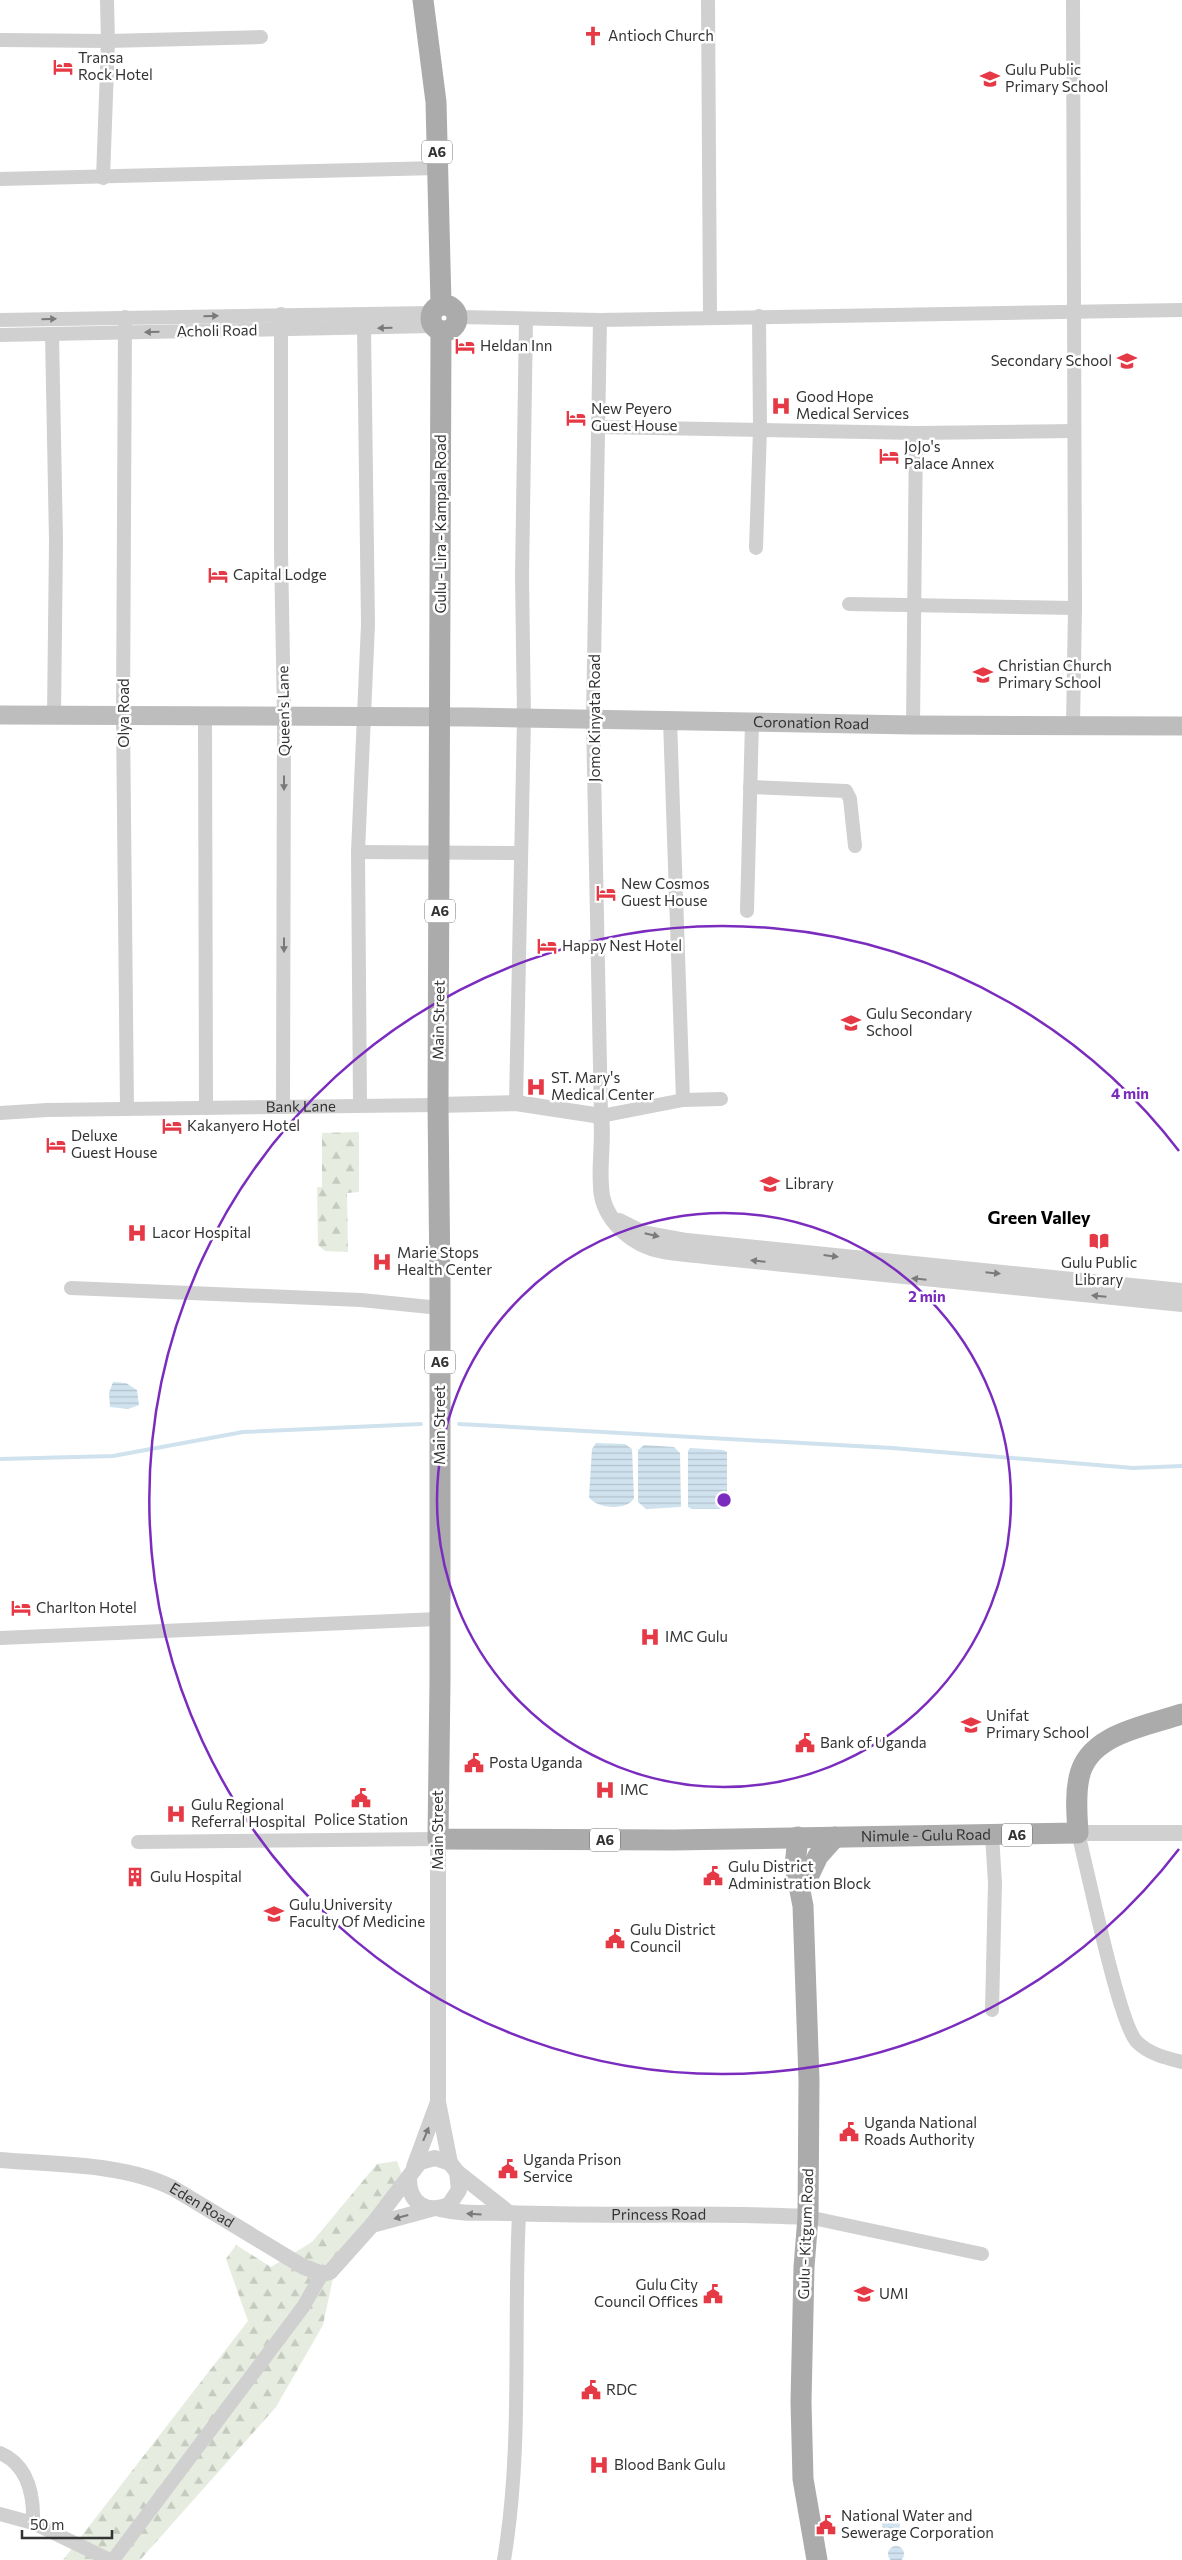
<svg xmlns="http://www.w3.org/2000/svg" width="1182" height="2560" viewBox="0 0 1182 2560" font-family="Commissioner,sans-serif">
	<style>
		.forest { fill: url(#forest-firs) }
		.water { fill: url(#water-rules) }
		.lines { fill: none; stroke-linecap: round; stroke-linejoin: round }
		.stream { stroke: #cfe2ee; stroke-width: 4 }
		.minor { stroke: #d0d0d0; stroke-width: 14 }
		.tertiary { stroke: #d0d0d0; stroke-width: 16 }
		.secondary { stroke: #bdbdbd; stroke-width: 19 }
		.primary { stroke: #ababab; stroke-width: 21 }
		.oneway { fill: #7a7a7a }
		.ring { fill: none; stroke: #7b2cbf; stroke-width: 2.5 }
		.labels { text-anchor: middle; stroke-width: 5; stroke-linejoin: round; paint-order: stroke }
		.shield { fill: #fff; stroke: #707070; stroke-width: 1 }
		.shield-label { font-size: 14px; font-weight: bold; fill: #333 }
		.poi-label { font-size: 15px; fill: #333; stroke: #fff; text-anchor: start }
		.street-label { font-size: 15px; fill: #333; stroke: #fff }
		.quarter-label { font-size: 18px; font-weight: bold; fill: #000; stroke: #fff }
		.centre { fill: #7b2cbf; stroke: #fff; stroke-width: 2.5 }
		.ring-label { font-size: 15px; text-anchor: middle; font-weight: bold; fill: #7b2cbf; stroke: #fff; stroke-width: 5; stroke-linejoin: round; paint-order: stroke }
	</style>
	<defs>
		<pattern id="forest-firs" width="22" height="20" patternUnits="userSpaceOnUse" patternTransform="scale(1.25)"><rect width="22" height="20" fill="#e6ecdf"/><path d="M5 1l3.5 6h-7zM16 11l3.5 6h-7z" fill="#c6cbc0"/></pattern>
		<pattern id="water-rules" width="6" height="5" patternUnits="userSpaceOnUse" patternTransform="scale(1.25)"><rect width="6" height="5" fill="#cfe2ee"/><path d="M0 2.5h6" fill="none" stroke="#b2c2cd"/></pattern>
	</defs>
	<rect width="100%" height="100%" fill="#fff"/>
	<path class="forest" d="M359 1132V1192L347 1193 348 1252 325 1251 318 1245 317 1187H322V1133Z
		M397 2161 402 2175 337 2259 323 2325 276 2407 140 2560H63L248 2321 226 2259 236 2245 271 2267 312 2242 377 2164Z"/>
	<path class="water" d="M113 1382 126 1383 137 1390 139 1405 128 1409 110 1407 109 1393Z
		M596 1443 625 1444 632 1449 634 1498C628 1511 596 1509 589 1497L592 1449Z
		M644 1445 674 1447 680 1453 681 1507 646 1509 638 1502V1450Z
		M690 1448 723 1450 727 1452V1509H692L688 1507V1451Z
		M882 2525a9 9 0 1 1 18 0a9 9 0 1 1-18 0Z
		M888 2554a8 8 0 1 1 16 0a8 8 0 1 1-16 0Z"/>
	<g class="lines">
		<path class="stream" d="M459 1424 892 1448 1133 1468 1182 1466
			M0 1459 113 1456 243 1432 421 1424"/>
		<g class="minor">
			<path d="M708 0 710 317"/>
			<path d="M1073 0 1075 608 1073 725"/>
			<path d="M0 40 108 41 261 37"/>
			<path d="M103 178 108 41 107 0"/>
			<path d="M0 179 438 168"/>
			<path d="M281 314V551L284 717 283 1107"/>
			<path d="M125 317 123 717 127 1109"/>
			<path d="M457 317 600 320 1182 310"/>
			<path d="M0 320 431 313"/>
			<path d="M600 320 593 719 601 1116 683 1100 721 1099"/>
			<path d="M52 334 56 541 54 716"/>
			<path d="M0 335 433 326"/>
			<path d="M599 427 916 433 1074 431"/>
			<path d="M756 548 760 430 759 316"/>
			<path d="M849 604 1075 608"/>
			<path d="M205 717 206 1108"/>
			<path d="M670 720 683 1100"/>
			<path d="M913 725 916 433"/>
			<path d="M750 787 846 791 850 799 855 846"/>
			<path d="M358 852 520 853"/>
			<path d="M747 911 752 722"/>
			<path d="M516 1103 524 718 522 576 526 319"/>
			<path d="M360 1105 358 852 368 624 364 328"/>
			<path id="s1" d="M0 1113 47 1110 438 1105"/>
			<path d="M71 1288 361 1300 440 1308"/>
			<path d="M0 1638 438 1619"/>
			<path d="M1078 1833C1087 1867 1119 2025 1137 2042 1149 2054 1166 2058 1182 2062"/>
			<path d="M992 1835 995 1883 992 2010"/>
			<path d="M138 1842 438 1839"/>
			<path d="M808 2217 982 2254"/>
			<path d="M0 2453C28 2465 34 2495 33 2523"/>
			<path d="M0 2514 33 2523 110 2560"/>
			<path d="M113 2560 303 2307 322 2274"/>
			<path d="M504 2560C523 2446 513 2330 519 2215"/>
		</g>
		<g class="tertiary">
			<path d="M438 1105 516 1103 601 1116C604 1139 599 1163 601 1186 601 1201 606 1212 616 1224 643 1256 675 1252 714 1257L1182 1304"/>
			<path d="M619 1221 643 1233 687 1241 1182 1291"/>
			<path d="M1078 1833H1182"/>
			<path d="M438 1839V2102L450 2163"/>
			<path id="s2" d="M0 2160C56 2165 123 2163 173 2188L302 2266 322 2274 330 2272 372 2225 420 2162 435 2158 450 2163 457 2172 459 2190 449 2205C426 2214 409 2203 409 2179"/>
			<path d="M414 2167 438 2102"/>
			<path d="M457 2172 509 2213"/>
			<path id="s3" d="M440 2209C466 2215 482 2212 508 2213 608 2217 708 2212 808 2217"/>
			<path d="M372 2225 431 2209"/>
		</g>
		<path class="secondary" id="s4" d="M0 715 471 717 913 725 1182 726"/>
		<g class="primary">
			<path d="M423 0 436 102 441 304"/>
			<circle cx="444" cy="318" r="13"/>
			<path id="s5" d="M441 331 438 1105 440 1283V1681L438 1839 673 1840 1078 1833C1077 1815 1075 1796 1079 1778 1087 1734 1146 1726 1182 1714"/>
			<path d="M798 1837 795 1866 803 1906 809 2080 808 2217 804 2267 801 2402 803 2479 817 2560"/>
			<path d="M809 1875 818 1856 835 1837"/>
		</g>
	</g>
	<defs><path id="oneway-solid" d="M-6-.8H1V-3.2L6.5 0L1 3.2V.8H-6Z" transform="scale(1.25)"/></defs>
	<g class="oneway">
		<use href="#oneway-solid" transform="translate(211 316) rotate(-1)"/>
		<use href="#oneway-solid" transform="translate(49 319) rotate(-1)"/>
		<use href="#oneway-solid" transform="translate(385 328) rotate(178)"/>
		<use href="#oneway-solid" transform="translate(152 332) rotate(179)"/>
		<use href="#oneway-solid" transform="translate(284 783) rotate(90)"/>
		<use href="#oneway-solid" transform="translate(284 945) rotate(90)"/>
		<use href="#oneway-solid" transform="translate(652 1235) rotate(13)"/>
		<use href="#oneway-solid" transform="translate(831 1256) rotate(7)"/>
		<use href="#oneway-solid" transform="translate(758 1261) rotate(-174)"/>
		<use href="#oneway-solid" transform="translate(993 1273) rotate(6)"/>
		<use href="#oneway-solid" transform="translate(919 1279) rotate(-174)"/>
		<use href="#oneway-solid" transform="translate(1099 1296) rotate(-175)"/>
		<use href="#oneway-solid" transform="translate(426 2134) rotate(-68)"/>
		<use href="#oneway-solid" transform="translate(474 2214) rotate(-177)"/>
		<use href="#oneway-solid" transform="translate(401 2217) rotate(165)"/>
	</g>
	<g class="ring">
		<circle cx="724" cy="1500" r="287"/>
		<path d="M1179 1849A574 574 0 1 1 1179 1151"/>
	</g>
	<defs>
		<symbol id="church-bare" viewBox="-9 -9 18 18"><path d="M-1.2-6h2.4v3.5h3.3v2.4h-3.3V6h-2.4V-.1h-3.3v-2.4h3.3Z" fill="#e63946" stroke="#fff" stroke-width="2.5" paint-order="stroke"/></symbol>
		<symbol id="hotel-bare" viewBox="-9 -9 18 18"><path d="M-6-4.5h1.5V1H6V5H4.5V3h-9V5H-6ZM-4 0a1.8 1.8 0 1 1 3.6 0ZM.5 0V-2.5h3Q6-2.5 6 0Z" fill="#e63946" stroke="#fff" stroke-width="2.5" paint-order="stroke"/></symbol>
		<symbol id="school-bare" viewBox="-9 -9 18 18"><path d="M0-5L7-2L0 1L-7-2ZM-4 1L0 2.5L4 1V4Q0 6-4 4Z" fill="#e63946" stroke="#fff" stroke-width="2.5" paint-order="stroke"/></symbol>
		<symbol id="hospital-bare" viewBox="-9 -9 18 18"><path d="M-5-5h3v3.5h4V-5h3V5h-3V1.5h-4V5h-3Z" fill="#e63946" stroke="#fff" stroke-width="2.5" paint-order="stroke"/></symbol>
		<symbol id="library-bare" viewBox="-9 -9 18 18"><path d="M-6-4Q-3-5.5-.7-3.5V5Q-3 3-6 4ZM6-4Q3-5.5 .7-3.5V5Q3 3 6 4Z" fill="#e63946" stroke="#fff" stroke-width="2.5" paint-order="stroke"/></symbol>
		<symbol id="civic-bare" viewBox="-9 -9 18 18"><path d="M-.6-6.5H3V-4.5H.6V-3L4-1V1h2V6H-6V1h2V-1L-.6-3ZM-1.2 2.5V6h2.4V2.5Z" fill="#e63946" stroke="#fff" stroke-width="2.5" paint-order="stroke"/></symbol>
		<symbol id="building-bare" viewBox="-9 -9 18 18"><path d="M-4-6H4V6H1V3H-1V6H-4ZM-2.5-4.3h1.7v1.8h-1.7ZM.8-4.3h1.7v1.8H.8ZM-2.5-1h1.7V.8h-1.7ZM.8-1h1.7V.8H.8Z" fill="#e63946" stroke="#fff" stroke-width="2.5" paint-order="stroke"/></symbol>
		<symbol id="university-bare" viewBox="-9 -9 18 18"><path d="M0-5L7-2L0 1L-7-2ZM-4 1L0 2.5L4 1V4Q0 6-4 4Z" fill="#e63946" stroke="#fff" stroke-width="2.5" paint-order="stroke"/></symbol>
	</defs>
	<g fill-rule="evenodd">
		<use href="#church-bare" x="579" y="22" width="28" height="28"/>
		<use href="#hotel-bare" x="49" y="53" width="28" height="28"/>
		<use href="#school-bare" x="976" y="65" width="28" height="28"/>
		<use href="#hotel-bare" x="451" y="332" width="28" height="28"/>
		<use href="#school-bare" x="1113" y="347" width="28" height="28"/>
		<use href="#hospital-bare" x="767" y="392" width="28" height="28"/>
		<use href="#hotel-bare" x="562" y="404" width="28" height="28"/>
		<use href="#hotel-bare" x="875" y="442" width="28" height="28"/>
		<use href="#hotel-bare" x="204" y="561" width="28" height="28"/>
		<use href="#school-bare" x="969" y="661" width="28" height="28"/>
		<use href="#hotel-bare" x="592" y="879" width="28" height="28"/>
		<use href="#hotel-bare" x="533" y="932" width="28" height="28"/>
		<use href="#school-bare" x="837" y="1009" width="28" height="28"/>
		<use href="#hospital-bare" x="522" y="1073" width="28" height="28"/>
		<use href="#hotel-bare" x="158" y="1112" width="28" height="28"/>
		<use href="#hotel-bare" x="42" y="1131" width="28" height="28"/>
		<use href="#school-bare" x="756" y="1170" width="28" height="28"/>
		<use href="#hospital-bare" x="123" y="1219" width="28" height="28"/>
		<use href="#library-bare" x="1085" y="1227" width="28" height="28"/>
		<use href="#hospital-bare" x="368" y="1248" width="28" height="28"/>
		<use href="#hotel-bare" x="7" y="1594" width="28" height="28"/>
		<use href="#hospital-bare" x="636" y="1623" width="28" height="28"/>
		<use href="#school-bare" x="957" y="1711" width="28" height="28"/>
		<use href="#civic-bare" x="791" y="1729" width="28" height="28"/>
		<use href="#civic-bare" x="460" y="1749" width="28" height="28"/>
		<use href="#hospital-bare" x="591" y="1776" width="28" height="28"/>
		<use href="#civic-bare" x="347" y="1784" width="28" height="28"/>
		<use href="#hospital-bare" x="162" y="1800" width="28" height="28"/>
		<use href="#civic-bare" x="699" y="1862" width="28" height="28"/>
		<use href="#building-bare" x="121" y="1863" width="28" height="28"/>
		<use href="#university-bare" x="260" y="1900" width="28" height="28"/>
		<use href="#civic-bare" x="601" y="1925" width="28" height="28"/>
		<use href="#civic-bare" x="835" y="2118" width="28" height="28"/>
		<use href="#civic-bare" x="494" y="2155" width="28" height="28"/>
		<use href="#civic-bare" x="699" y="2280" width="28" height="28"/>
		<use href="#school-bare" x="850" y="2280" width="28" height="28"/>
		<use href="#civic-bare" x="577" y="2376" width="28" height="28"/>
		<use href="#hospital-bare" x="585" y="2451" width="28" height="28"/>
		<use href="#civic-bare" x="812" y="2511" width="28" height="28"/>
	</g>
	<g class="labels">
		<g class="shield">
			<rect x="422" y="140.5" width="30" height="23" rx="4"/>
			<rect x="425" y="899.5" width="30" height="23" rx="4"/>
			<rect x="425" y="1350.5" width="30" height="23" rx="4"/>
			<rect x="1002" y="1823.5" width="30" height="23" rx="4"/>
			<rect x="590" y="1828.5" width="30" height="23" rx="4"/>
		</g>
		<g class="shield-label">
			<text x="437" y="157">A6</text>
			<text x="440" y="916">A6</text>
			<text x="440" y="1367">A6</text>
			<text x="1017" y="1840">A6</text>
			<text x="605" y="1845">A6</text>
		</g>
		<g class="poi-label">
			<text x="608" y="41">Antioch Church</text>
			<text x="78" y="63">Transa<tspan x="78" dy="17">Rock Hotel</tspan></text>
			<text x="1005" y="75">Gulu Public<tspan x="1005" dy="17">Primary School</tspan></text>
			<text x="480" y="351">Heldan Inn</text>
			<text x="1112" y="366" text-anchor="end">Secondary School</text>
			<text x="796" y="402">Good Hope<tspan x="796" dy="17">Medical Services</tspan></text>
			<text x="591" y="414">New Peyero<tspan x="591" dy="17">Guest House</tspan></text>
			<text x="904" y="452">JoJo's<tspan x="904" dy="17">Palace Annex</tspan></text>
			<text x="233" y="580">Capital Lodge</text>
			<text x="998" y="671">Christian Church<tspan x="998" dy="17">Primary School</tspan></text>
			<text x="621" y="889">New Cosmos<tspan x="621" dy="17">Guest House</tspan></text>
			<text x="562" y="951">Happy Nest Hotel</text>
			<text x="866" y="1019">Gulu Secondary<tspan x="866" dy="17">School</tspan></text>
			<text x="551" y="1083">ST. Mary's<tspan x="551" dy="17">Medical Center</tspan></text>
			<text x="187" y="1131">Kakanyero Hotel</text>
			<text x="71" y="1141">Deluxe<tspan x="71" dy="17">Guest House</tspan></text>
			<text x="785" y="1189">Library</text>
			<text x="152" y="1238">Lacor Hospital</text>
			<text x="397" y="1258">Marie Stops<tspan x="397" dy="17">Health Center</tspan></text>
			<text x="1099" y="1268" text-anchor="middle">Gulu Public<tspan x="1099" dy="17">Library</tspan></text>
			<text x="36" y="1613">Charlton Hotel</text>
			<text x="665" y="1642">IMC Gulu</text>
			<text x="986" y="1721">Unifat<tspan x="986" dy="17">Primary School</tspan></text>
			<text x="820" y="1748">Bank of Uganda</text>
			<text x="489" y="1768">Posta Uganda</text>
			<text x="620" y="1795">IMC</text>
			<text x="191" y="1810">Gulu Regional<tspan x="191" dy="17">Referral Hospital</tspan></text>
			<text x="361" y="1825" text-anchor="middle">Police Station</text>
			<text x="728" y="1872">Gulu District<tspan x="728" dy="17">Administration Block</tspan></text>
			<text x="150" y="1882">Gulu Hospital</text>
			<text x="289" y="1910">Gulu University<tspan x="289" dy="17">Faculty Of Medicine</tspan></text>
			<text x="630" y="1935">Gulu District<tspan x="630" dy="17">Council</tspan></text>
			<text x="864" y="2128">Uganda National<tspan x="864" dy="17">Roads Authority</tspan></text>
			<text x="523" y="2165">Uganda Prison<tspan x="523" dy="17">Service</tspan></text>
			<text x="698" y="2290" text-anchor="end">Gulu City<tspan x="698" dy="17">Council Offices</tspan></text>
			<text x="879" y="2299">UMI</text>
			<text x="606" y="2395">RDC</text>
			<text x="614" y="2470">Blood Bank Gulu</text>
			<text x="841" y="2521">National Water and<tspan x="841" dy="17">Sewerage Corporation</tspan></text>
		</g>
		<g class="street-label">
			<text transform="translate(217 331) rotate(-1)" y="5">Acholi Road</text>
			<text transform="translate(441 524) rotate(-90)" y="5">Gulu - Lira - Kampala Road</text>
			<text transform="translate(284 711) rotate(-91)" y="5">Queen's Lane</text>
			<text transform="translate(124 713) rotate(-90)" y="5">Olya Road</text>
			<text transform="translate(595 718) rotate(-90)" y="5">Jomo Kinyata Road</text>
			<text dy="5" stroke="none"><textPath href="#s4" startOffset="811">Coronation Road</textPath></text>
			<text transform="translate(439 1020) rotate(-89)" y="5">Main Street</text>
			<text dy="5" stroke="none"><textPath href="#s1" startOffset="301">Bank Lane</textPath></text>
			<text transform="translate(440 1425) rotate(-90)" y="5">Main Street</text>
			<text transform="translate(438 1830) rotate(-90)" y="5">Main Street</text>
			<text dy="5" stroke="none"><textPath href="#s5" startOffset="1996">Nimule - Gulu Road</textPath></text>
			<text dy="5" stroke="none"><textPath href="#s2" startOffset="210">Eden Road</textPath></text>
			<text dy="5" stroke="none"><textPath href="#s3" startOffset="219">Princess Road</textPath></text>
			<text transform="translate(806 2234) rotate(-88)" y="5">Gulu - Kitgum Road</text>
		</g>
		<g class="quarter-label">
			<text x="1039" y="1224">Green Valley</text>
		</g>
	</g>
	<circle cx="724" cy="1500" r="8" class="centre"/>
	<g class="ring-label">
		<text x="1130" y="1099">4 min</text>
		<text x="927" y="1302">2 min</text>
	</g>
	<path d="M22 2530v8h90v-8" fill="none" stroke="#333333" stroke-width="2.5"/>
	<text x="30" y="2530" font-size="15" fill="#333333" stroke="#ffffff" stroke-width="4" paint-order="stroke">50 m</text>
</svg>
